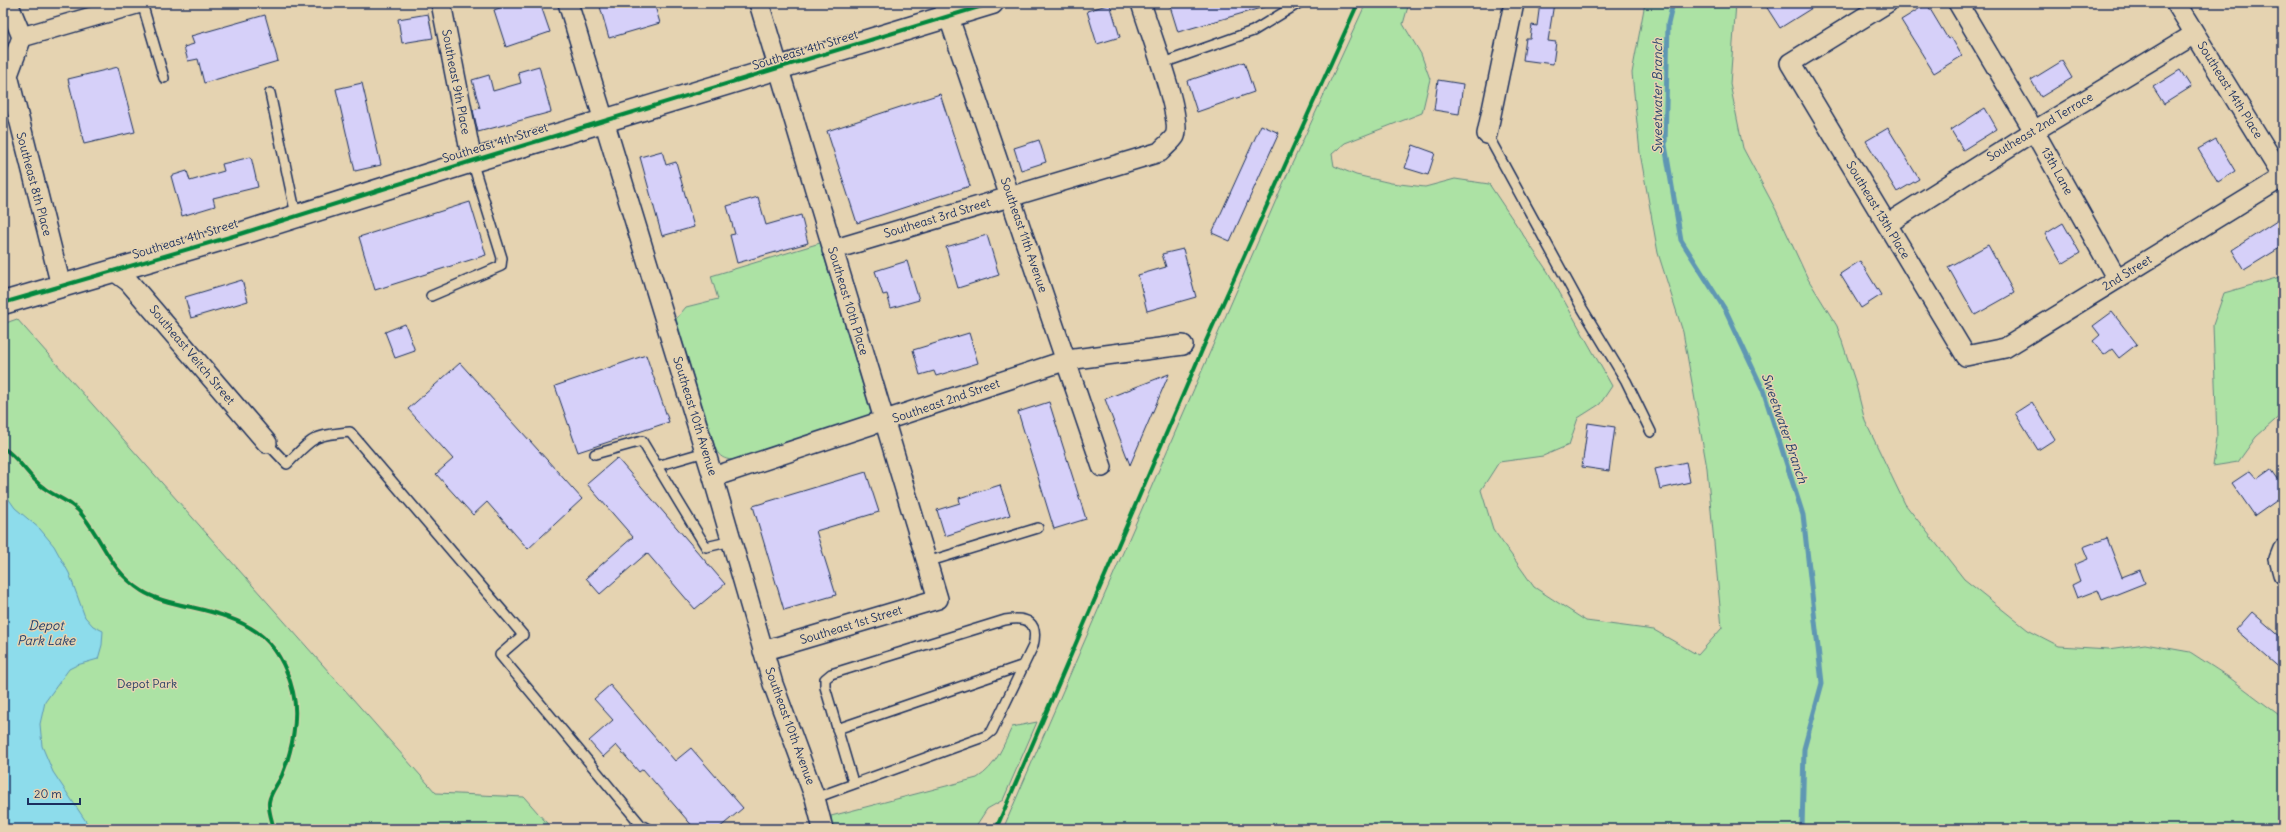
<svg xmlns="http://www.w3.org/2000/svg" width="2286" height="832" viewBox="0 0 2286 832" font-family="Delius,sans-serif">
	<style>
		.green { fill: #ace2a4; stroke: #648881 }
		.water { fill: #8ddceb; stroke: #5f97b3 }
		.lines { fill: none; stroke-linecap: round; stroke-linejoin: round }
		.stream { stroke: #5f97b3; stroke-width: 5 }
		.building { fill: #d6d0f9; stroke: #1b2f5e }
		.service-casing { stroke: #1b2f5e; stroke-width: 12 }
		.minor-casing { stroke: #1b2f5e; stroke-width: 22 }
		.tertiary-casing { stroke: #1b2f5e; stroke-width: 25 }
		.service { stroke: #e5d3b1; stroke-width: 9 }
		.minor { stroke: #e5d3b1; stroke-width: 19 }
		.tertiary { stroke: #e5d3b1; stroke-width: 22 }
		.cycleway-casing { stroke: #e5d3b1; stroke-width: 6 }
		.cycleway { stroke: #00873e; stroke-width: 4 }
		.labels { text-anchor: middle; stroke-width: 3; stroke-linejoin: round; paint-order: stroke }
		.street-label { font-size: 12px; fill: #1b2f5e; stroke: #e5d3b1 }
		.park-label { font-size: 12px; fill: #2a4165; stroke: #e5d3b1 }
		.water-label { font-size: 13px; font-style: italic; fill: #26406c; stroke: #e5d3b1 }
	</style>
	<rect width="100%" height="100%" fill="#e5d3b1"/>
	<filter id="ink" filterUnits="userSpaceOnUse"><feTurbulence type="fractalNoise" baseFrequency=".025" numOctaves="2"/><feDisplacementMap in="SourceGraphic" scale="8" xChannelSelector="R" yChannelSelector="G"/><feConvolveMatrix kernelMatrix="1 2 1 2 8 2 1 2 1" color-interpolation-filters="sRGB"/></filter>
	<g filter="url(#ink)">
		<path class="green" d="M1366 3H1409L1403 24 1421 54 1430 79 1422 113 1345 143 1332 154 1334 166 1356 175 1391 183 1425 187 1455 179 1489 184 1548 272 1612 386 1600 404 1578 418 1569 445 1543 456 1499 462 1481 490 1493 529 1534 587 1586 621 1654 630 1698 655 1722 628 1707 468 1683 332 1658 253 1640 153 1632 73 1645 3H1736L1730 84 1743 148 1776 210 1808 279 1837 326 1855 381 1865 421 1905 504 1964 579 2028 630 2059 646 2109 649 2145 644 2190 652 2230 678 2283 718V829H1003L1286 177Z
			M820 243 871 413 866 419 858 422 732 460C724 459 720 457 716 450L676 319 686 307 718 299 711 276Z
			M2283 276V413L2256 437 2238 462 2213 466 2217 438 2213 325 2224 293Z
			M17 319 436 793 524 797 552 829H3V324Z
			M1037 722 1003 800 987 809 974 829H833L831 816 977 778C996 767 1003 746 1012 727Z"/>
		<path class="water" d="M3 491 15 508 40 529 54 546 69 573 85 617 93 626 103 631 102 645 98 659 77 665 69 669 45 702 40 724 42 746 53 772 91 829H3Z"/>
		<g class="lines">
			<path class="stream" d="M1673 3 1668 24 1665 145 1681 240 1726 311 1763 390 1803 515 1822 683 1804 749 1802 829"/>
		</g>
		<path class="building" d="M514 3H540L550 32 506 47 494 10Z
			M599 3H654L660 23 609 38Z
			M1169 3H1263L1264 7 1178 32Z
			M1540 3H1554L1548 41 1556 42 1553 64 1523 60 1526 38H1530L1532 25 1537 26Z
			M1764 3H1820L1780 28Z
			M1110 4 1120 37 1097 44 1087 11Z
			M1927 4 1948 39 1951 37 1962 56 1934 73 1901 20Z
			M428 14 433 38 402 43 398 19Z
			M265 15 278 61 204 83 198 59 188 61 184 47 194 44 191 36Z
			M2062 61 2072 78 2041 97 2031 80Z
			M1244 62 1254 92 1197 112 1187 81Z
			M539 66 551 112 478 132 473 110 480 108 472 80 489 75 493 91 521 83 518 72Z
			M118 67 135 132 84 144 68 79Z
			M2180 70 2191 87 2164 104 2153 87Z
			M1438 80 1463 84 1459 114 1434 110Z
			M362 83 381 165 355 171 336 89Z
			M940 94 970 186 857 223 827 131Z
			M1985 108 1997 129 1963 150 1951 130Z
			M1261 125 1279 133 1230 241 1212 233Z
			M1888 128 1919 179 1897 192 1866 141Z
			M2216 139 2235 171 2218 182 2198 149Z
			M1039 140 1046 162 1021 170 1014 148Z
			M1413 145 1435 153 1428 175 1405 168Z
			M662 151 666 165 676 162 694 227 662 236 640 157Z
			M251 157 258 187 213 198 215 206 182 216 171 176 187 171 190 181 224 171 222 164Z
			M758 197 766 225 801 215 808 243 737 263 730 235 735 234 727 206Z
			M470 202 486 255 375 290 359 237Z
			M2283 217V246L2244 270 2232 250Z
			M2063 223 2080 253 2062 264 2045 234Z
			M987 235 999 275 958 288 946 247Z
			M1988 245 2014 293 1975 315 1948 267Z
			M1183 249 1196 297 1147 311 1138 275 1166 267 1162 254Z
			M907 261 919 300 891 308 887 294 883 295 875 271Z
			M1860 261 1881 295 1861 308 1840 274Z
			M242 280 248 301 191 318 185 297Z
			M2112 312 2137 344 2119 358 2112 349 2104 355 2093 341 2100 335 2093 326Z
			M405 324 415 351 395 358 385 332Z
			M969 333 978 363 936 376 934 371 920 375 913 350Z
			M646 355 669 422 578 452 555 386Z
			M460 363 582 499 528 549 487 502 473 515 436 474 453 459 408 409Z
			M1169 374 1130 465 1105 399Z
			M1049 402 1086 519 1054 529 1018 412Z
			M2032 402 2055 439 2038 450 2015 413Z
			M1588 423 1615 427 1609 471 1582 467Z
			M617 458 725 584 695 609 647 553 600 594 586 578 633 537 587 484Z
			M1686 462 1690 482 1660 489 1655 469Z
			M2271 469 2283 486V496L2255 516 2232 483 2250 471 2257 479Z
			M866 472 879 512 816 531 836 595 784 610 753 506Z
			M1000 485 1010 515 945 536 937 510 960 503 959 498Z
			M2107 538 2122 577 2140 570 2145 583 2102 600 2098 590 2077 598 2072 585 2080 581 2074 565 2088 559 2083 547Z
			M2252 612 2283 639V671L2236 630Z
			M610 685 675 761 691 748 743 808 718 829H695L643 769 639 772 616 745 603 757 589 741 613 720 594 699Z"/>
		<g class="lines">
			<defs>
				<path id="service" d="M142 3 164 78
					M1160 64 1253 31 1299 3
					M270 93 296 215
					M1487 134 1582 308 1626 381 1651 432
					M431 296 501 266 502 258 472 161
					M267 443 287 464C313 438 312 435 350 432L523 635 500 655 641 825 648 829
					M705 452 657 466 706 547 732 541
					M595 454 642 441 657 466
					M927 562 1038 528
					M837 729 1024 665
					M815 798 986 736 992 731 1033 646C1039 622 1027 616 1005 620L831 674 825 679V687L853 782"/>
				<path id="minor" d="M8 3 22 37
					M441 3 472 161
					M568 3 713 477 773 684 815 798 823 829
					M759 3 938 599 763 651
					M944 3 1102 467
					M1887 3 1790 63 1966 356 2005 348 2283 177
					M1958 3 2034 131 2117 279
					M2176 3 2283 177
					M22 37 8 75 61 286
					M22 37 140 3
					M1487 134 1514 3
					M1887 224 2034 131 2195 34
					M832 250 1160 152C1164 147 1172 141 1175 136 1183 117 1148 27 1141 3
					M114 271 129 282 267 443
					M713 477 1067 360 1183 345
					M2283 549 2279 559 2283 574"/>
				<path id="tertiary" d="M3 303 240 234 472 161 992 3"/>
			</defs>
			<use href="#service" class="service-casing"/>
			<use href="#minor" class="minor-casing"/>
			<use href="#tertiary" class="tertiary-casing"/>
			<use href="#service" class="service"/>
			<use href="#minor" class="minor"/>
			<use href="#tertiary" class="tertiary"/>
			<defs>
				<path id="cycleway" d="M3 303 240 234 472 161 992 3
					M3 448C20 458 28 477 44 488 57 498 73 502 83 516 105 544 110 570 142 591 156 600 175 604 191 607 244 619 279 633 293 692 299 717 292 751 282 775 278 784 270 793 269 802 268 811 272 820 274 829
					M996 829 1206 341 1358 3"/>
			</defs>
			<use href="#cycleway" class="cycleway-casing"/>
			<use href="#cycleway" class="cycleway"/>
		</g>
	</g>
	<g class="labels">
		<g class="street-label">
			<text transform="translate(805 50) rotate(-17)" y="4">Southeast 4th Street</text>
			<text transform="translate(456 82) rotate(79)" y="4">Southeast 9th Place</text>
			<text transform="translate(2230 90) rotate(58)" y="4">Southeast 14th Place</text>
			<text transform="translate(2040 127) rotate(-31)" y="4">Southeast 2nd Terrace</text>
			<text transform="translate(495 143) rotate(-17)" y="4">Southeast 4th Street</text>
			<text transform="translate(2057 171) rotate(61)" y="4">13th Lane</text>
			<text transform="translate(34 184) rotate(75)" y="4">Southeast 8th Place</text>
			<text transform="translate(1878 210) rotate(59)" y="4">Southeast 13th Place</text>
			<text transform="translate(937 218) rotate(-17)" y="4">Southeast 3rd Street</text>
			<text transform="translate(1024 235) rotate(71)" y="4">Southeast 11th Avenue</text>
			<text transform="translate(185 239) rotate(-17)" y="4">Southeast 4th Street</text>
			<text transform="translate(2127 273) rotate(-32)" y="4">2nd Street</text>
			<text transform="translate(848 301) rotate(73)" y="4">Southeast 10th Place</text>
			<text transform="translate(192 355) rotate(50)" y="4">Southeast Veitch Street</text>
			<text transform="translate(946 401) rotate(-19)" y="4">Southeast 2nd Street</text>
			<text transform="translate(695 416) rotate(73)" y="4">Southeast 10th Avenue</text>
			<text transform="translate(851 625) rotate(-17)" y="4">Southeast 1st Street</text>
			<text transform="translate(790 726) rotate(70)" y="4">Southeast 10th Avenue</text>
		</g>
		<g class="park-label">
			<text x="147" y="688">Depot Park</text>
		</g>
		<g class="water-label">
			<text transform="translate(1657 96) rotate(-90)" y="5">Sweetwater Branch</text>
			<text transform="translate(1785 428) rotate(71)" y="5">Sweetwater Branch</text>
			<text x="46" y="630">Depot<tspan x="46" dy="15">Park Lake</tspan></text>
		</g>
	</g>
	<rect width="2286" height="832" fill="none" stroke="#e5d3b1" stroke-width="16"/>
	<rect x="8" y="8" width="2270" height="816" fill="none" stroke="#1b2f5e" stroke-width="1.5" filter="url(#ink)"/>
	<path d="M28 798v6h52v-6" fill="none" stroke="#1b2f5e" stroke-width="2"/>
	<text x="34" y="798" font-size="12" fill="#1b2f5e" stroke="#e5d3b1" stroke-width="3" paint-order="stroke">20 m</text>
</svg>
